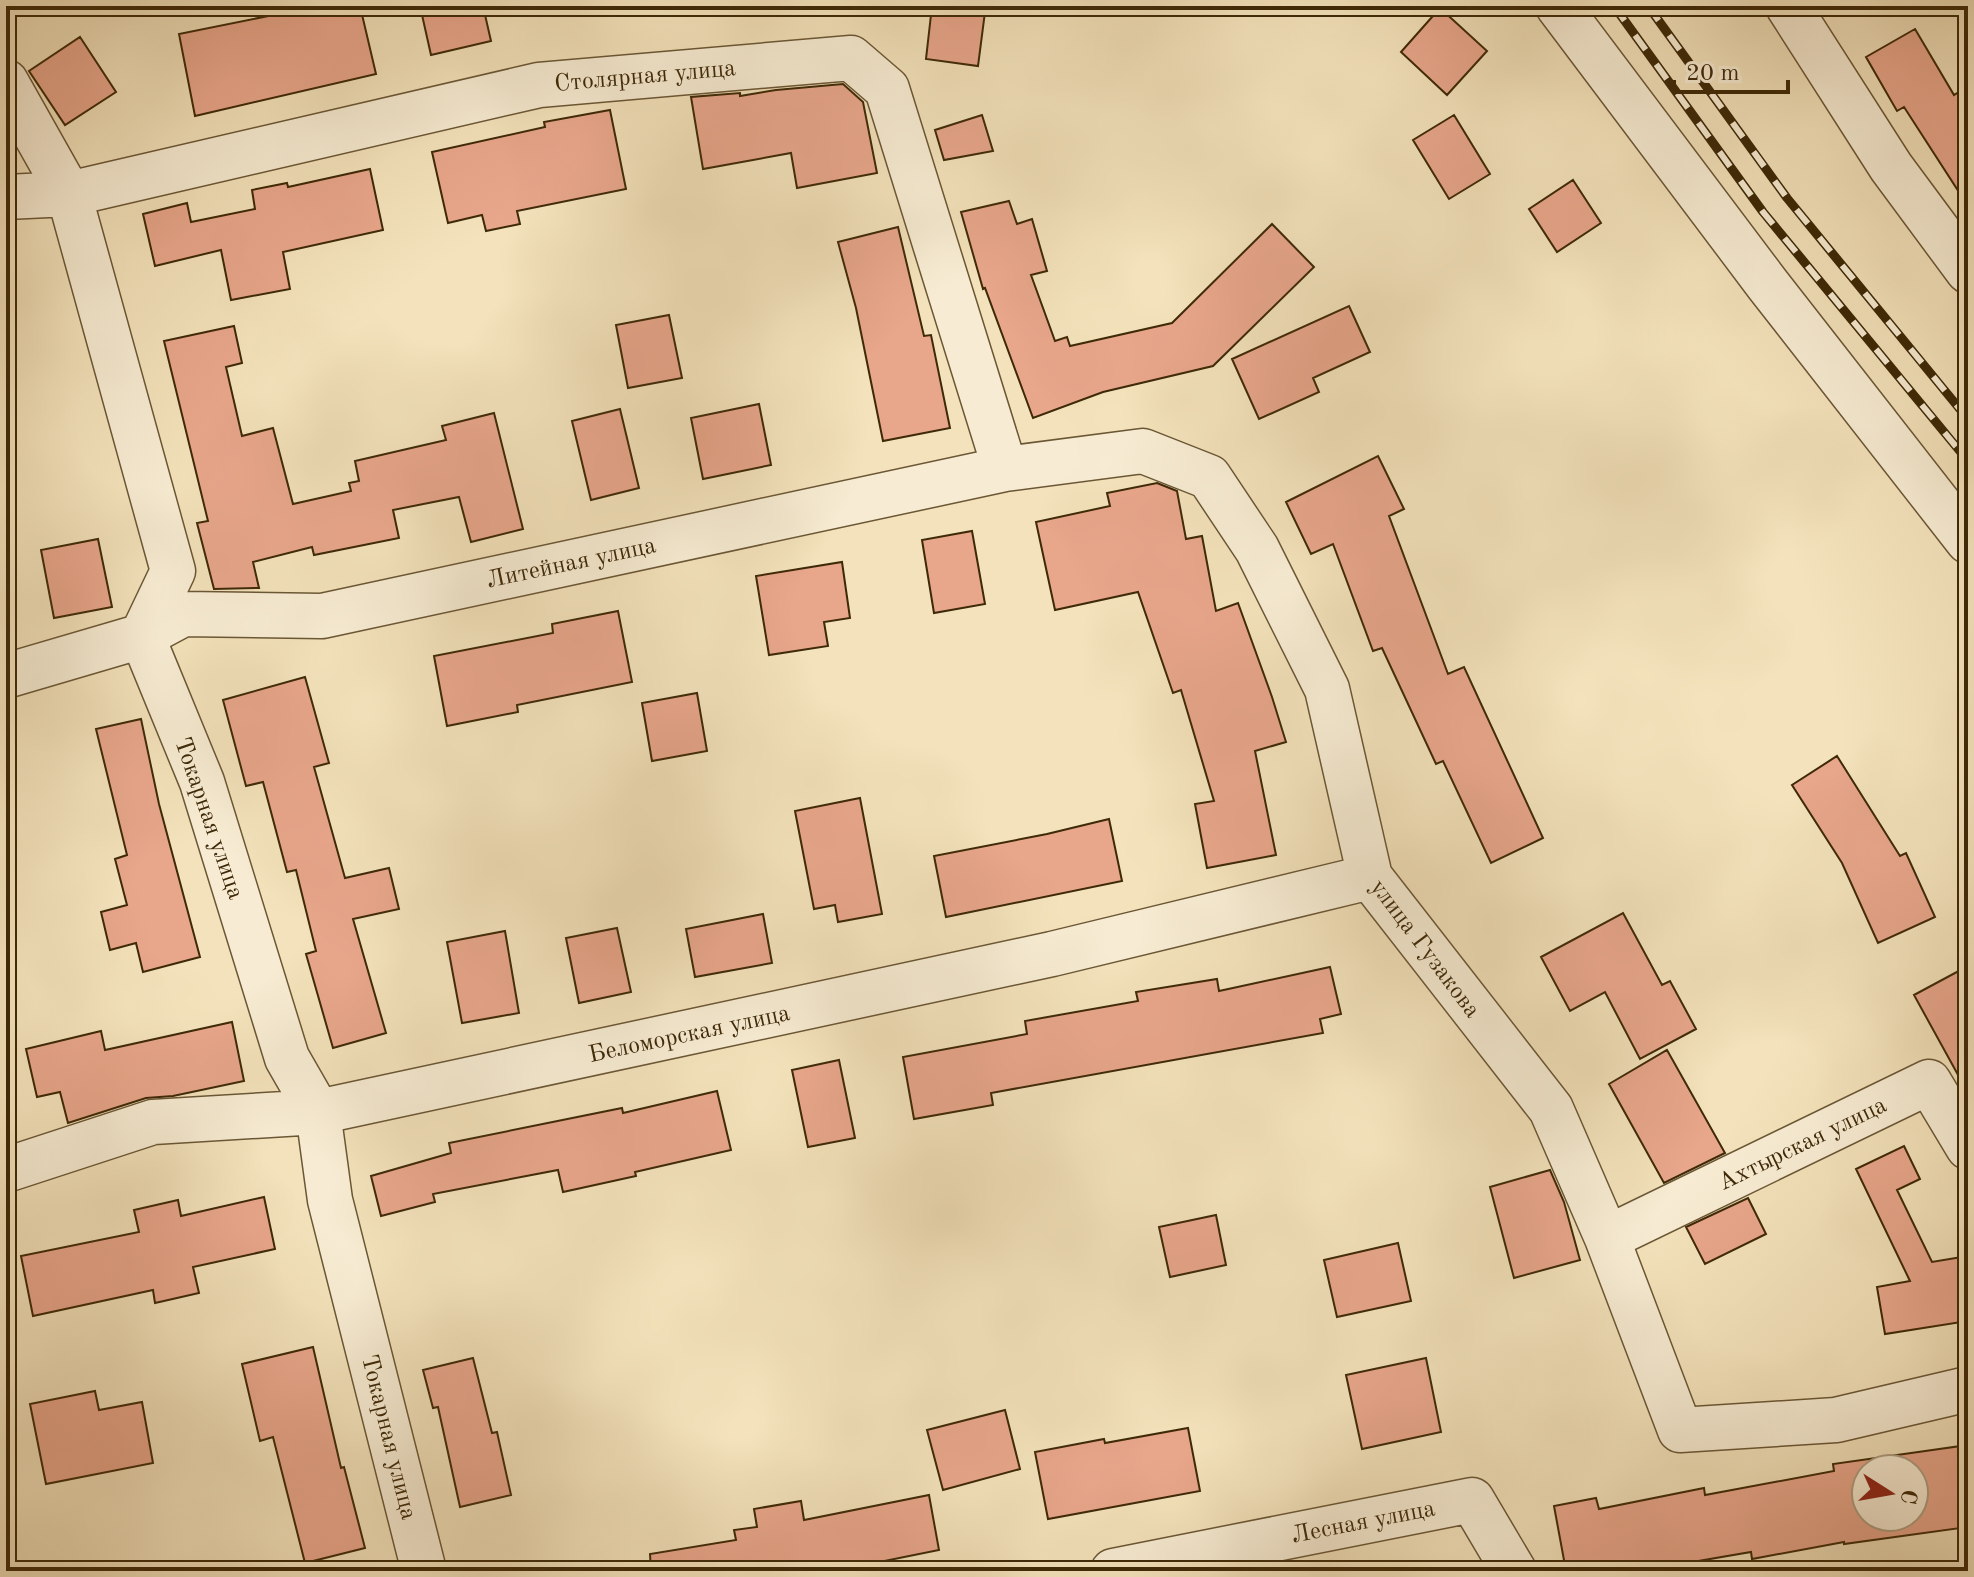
<svg xmlns="http://www.w3.org/2000/svg" width="1974" height="1577" viewBox="0 0 1974 1577" font-family="'Old Standard TT',serif">
	<style>
		.building { fill: #e8a68b; stroke: #3e2908; stroke-width: 2; fill-rule: evenodd }
		.lines { fill: none; stroke-linecap: round; stroke-linejoin: round }
		.minor-casing { stroke: #6b5735; stroke-width: 47 }
		.minor { stroke: #f7ecd3; stroke-width: 44 }
		.rail-casing { stroke: #3e2908; stroke-width: 9 }
		.rail { stroke: #f7ecd3; stroke-width: 6; stroke-dasharray: 18; stroke-linecap: butt }
		.labels { text-anchor: middle; stroke-width: 8; stroke-linejoin: round; paint-order: stroke }
		.street-label { font-size: 24px; fill: #3e2908; stroke: #f7ecd3 }
	</style>
	<rect width="100%" height="100%" fill="#f3e2bb"/>
	<filter id="stains"><feTurbulence type="fractalNoise" baseFrequency=".0025" numOctaves="4"/><feColorMatrix values="0 0 0 0 .2 0 0 0 0 .09 0 0 0 0 .02 0 0 0 .5 -.17"/></filter>
	<radialGradient id="worn" r=".72"><stop offset=".6" stop-color="#630" stop-opacity="0"/><stop offset="1" stop-color="#630" stop-opacity=".3"/></radialGradient>
	<path class="building" d="M287 6H360L376 74 195 116 179 34 288 12Z
		M420 6H483L491 41 431 55Z
		M932 6 985 12 978 66 926 59Z
		M1440 8 1487 51 1447 95 1401 52Z
		M1915 29 1954 95 1968 86V206L1904 107 1897 111 1866 57Z
		M80 37 116 92 65 125 29 71Z
		M843 84 863 102 877 173 797 188 791 153 703 169 691 97 740 93V96L776 90Z
		M610 110 626 189 517 211 520 224 486 231 482 215 448 223 432 152 545 127 544 122Z
		M982 115 993 151 944 160 935 130Z
		M1454 115 1490 174 1449 199 1413 140Z
		M370 169 383 230 283 252 290 289 231 300 221 250 155 266 143 214 187 203 191 222 255 209 252 190 287 183 288 187Z
		M1573 180 1601 223 1557 252 1529 209Z
		M1009 201 1017 224 1032 219 1047 271 1031 275 1055 341 1067 337 1070 346 1172 323 1272 224 1314 267 1213 366 1103 392 1033 418 985 288 983 289 961 212Z
		M898 227 924 336 931 335 950 428 883 441 856 308 838 242Z
		M1349 306 1370 352 1313 378 1319 392 1259 419 1232 359Z
		M669 315 682 378 628 388 616 325Z
		M234 326 242 363 226 367 242 436 273 428 293 504 351 491 349 483 359 481 355 461 446 440 442 426 494 413 523 529 471 542 459 497 393 510 399 538 314 555 312 547 253 562 259 588 214 589 197 523 208 521 164 341Z
		M759 404 771 465 703 479 691 418Z
		M620 409 639 488 591 500 572 421Z
		M1378 456 1404 509 1389 516 1448 674 1464 667 1543 838 1491 863 1443 761 1436 764 1382 648 1373 651 1333 544 1311 554 1286 502Z
		M1157 483 1177 491 1186 539 1202 536 1216 611 1238 603 1272 697 1286 742 1255 751 1276 855 1207 868 1195 804 1214 801 1181 690 1173 693 1138 592 1055 610 1036 522 1110 506 1107 493Z
		M972 531 985 604 934 613 922 540Z
		M98 539 112 607 54 618 41 550Z
		M842 562 850 618 824 622 828 646 769 655 756 576Z
		M618 611 632 682 517 705 518 712 447 726 434 656 553 633 552 624Z
		M305 677 329 763 314 767 345 878 389 868 399 909 353 919 386 1033 333 1048 306 954 316 951 296 870 287 872 263 782 246 786 223 700Z
		M697 693 707 751 652 761 642 703Z
		M141 719 159 804 200 957 143 972 136 943 110 950 101 912 127 905 115 859 127 855 96 729Z
		M1837 756 1900 856 1906 853 1935 917 1878 943 1842 863 1792 785Z
		M860 798 882 914 838 922 835 905 814 909 795 811Z
		M1109 819 1122 881 946 917 934 856 1047 834Z
		M1623 913 1662 985 1670 981 1696 1029 1640 1059 1605 992 1570 1011 1541 957Z
		M763 914 772 963 695 977 686 929Z
		M617 928 631 992 579 1003 566 938Z
		M505 931 519 1013 462 1023 447 942Z
		M1968 966V1093L1914 995Z
		M1330 967 1341 1014 1320 1019 1323 1033 991 1093 993 1105 914 1119 903 1057 1027 1034 1025 1021 1138 1001 1136 992 1217 979 1219 991Z
		M232 1022 244 1081 173 1096 146 1098 68 1123 60 1092 37 1097 26 1049 101 1031 105 1050Z
		M1667 1050 1725 1153 1664 1183 1609 1084Z
		M839 1060 855 1138 808 1147 792 1070Z
		M717 1091 731 1150 635 1172 636 1176 563 1192 558 1170 433 1194 435 1202 381 1216 371 1176 451 1153 449 1143 622 1108 623 1113Z
		M1904 1146 1920 1179 1897 1190 1932 1262 1968 1256V1321L1885 1334 1877 1287 1910 1281 1856 1169Z
		M1550 1170 1564 1202 1580 1260 1514 1278 1490 1187Z
		M264 1197 275 1249 193 1267 199 1293 155 1303 153 1290 33 1316 21 1256 139 1232 134 1210 178 1200 181 1216Z
		M1748 1198 1766 1234 1705 1264 1686 1227Z
		M1216 1215 1226 1265 1170 1277 1159 1227Z
		M1398 1243 1411 1301 1337 1317 1324 1260Z
		M313 1347 341 1468 344 1467 365 1548 305 1563 273 1437 260 1441 242 1364Z
		M473 1358 492 1433 497 1432 511 1495 460 1507 438 1407 433 1408 423 1370Z
		M1426 1358 1441 1432 1362 1449 1346 1375Z
		M95 1391 99 1410 142 1402 153 1463 46 1484 30 1404Z
		M1005 1410 1020 1469 943 1490 927 1430Z
		M1188 1428 1200 1491 1048 1519 1035 1452 1104 1439 1105 1443Z
		M1968 1445V1527L1844 1544V1542L1752 1559 1751 1552 1640 1571H1566L1554 1506 1596 1498 1599 1509 1704 1488 1705 1495 1834 1471 1833 1464ZM1866 1469H1914V1517H1866Z
		M929 1495 939 1550 835 1571H651L650 1554 736 1540 734 1530 757 1527 754 1509 801 1501 804 1520Z"/>
	<g class="lines">
		<defs>
			<path id="minor" d="M1558 6 1768 285 1968 541
				M1788 6 1891 167 1968 271
				M6 82 69 194 173 571 142 636 202 782 287 1058 318 1112 330 1200 424 1571
				M6 197 69 194 539 85 851 58 887 89 1005 469
				M6 676 142 636 183 614 322 616 1005 469 1143 451 1209 477 1257 549 1327 689 1370 877 1551 1109 1607 1238 1680 1430 1836 1420 1968 1389
				M6 1170 153 1122 318 1112 1052 954 1370 877
				M1607 1238 1929 1082 1968 1147
				M1113 1571 1472 1500 1514 1571"/>
		</defs>
		<use href="#minor" class="minor-casing"/>
		<use href="#minor" class="minor"/>
		<defs>
			<path id="rail" d="M1614 6 1763 212 1968 461
				M1648 6 1787 198 1968 419"/>
		</defs>
		<use href="#rail" class="rail-casing"/>
		<use href="#rail" class="rail"/>
	</g>
	<g class="labels">
		<g class="street-label">
			<text transform="translate(645 75) rotate(-5)" y="8">Столярная улица</text>
			<text transform="translate(571 562) rotate(-12)" y="8">Литейная улица</text>
			<text transform="translate(210 818) rotate(71)" y="8">Токарная улица</text>
			<text transform="translate(1426 948) rotate(53)" y="8">улица Гузакова</text>
			<text transform="translate(689 1033) rotate(-12)" y="8">Беломорская улица</text>
			<text transform="translate(1802 1143) rotate(-26)" y="8">Ахтырская улица</text>
			<text transform="translate(390 1437) rotate(76)" y="8">Токарная улица</text>
			<text transform="translate(1363 1521) rotate(-11)" y="8">Лесная улица</text>
		</g>
	</g>
	<rect width="1974" height="1577" fill="none" stroke="#f3e2bb" stroke-width="32"/>
	<rect x="8" y="8" width="1958" height="1561" fill="none" stroke="#3e2908" stroke-width="4"/>
	<rect x="16" y="16" width="1942" height="1545" fill="none" stroke="#3e2908" stroke-width="2"/>
	<g transform="translate(1890 1493) rotate(101)"><circle r="38" fill="#f7ecd3" stroke="#ad9e82" stroke-width="2"/>
	<path d="M0-6L14 30L0 20L-14 30Z" fill="#8f2418"/>
	<text y="-12" font-size="22" font-weight="bold" text-anchor="middle" fill="#3e2908">С</text>
	</g>
	<path d="M1674 80v12h114v-12" fill="none" stroke="#3e2908" stroke-width="4"/>
	<text x="1686" y="80" font-size="24" fill="#3e2908" stroke="#f7ecd3" stroke-width="6" paint-order="stroke">20 m</text>
	<rect width="100%" height="100%" filter="url(#stains)"/>
	<rect width="100%" height="100%" fill="url(#worn)"/>
</svg>
